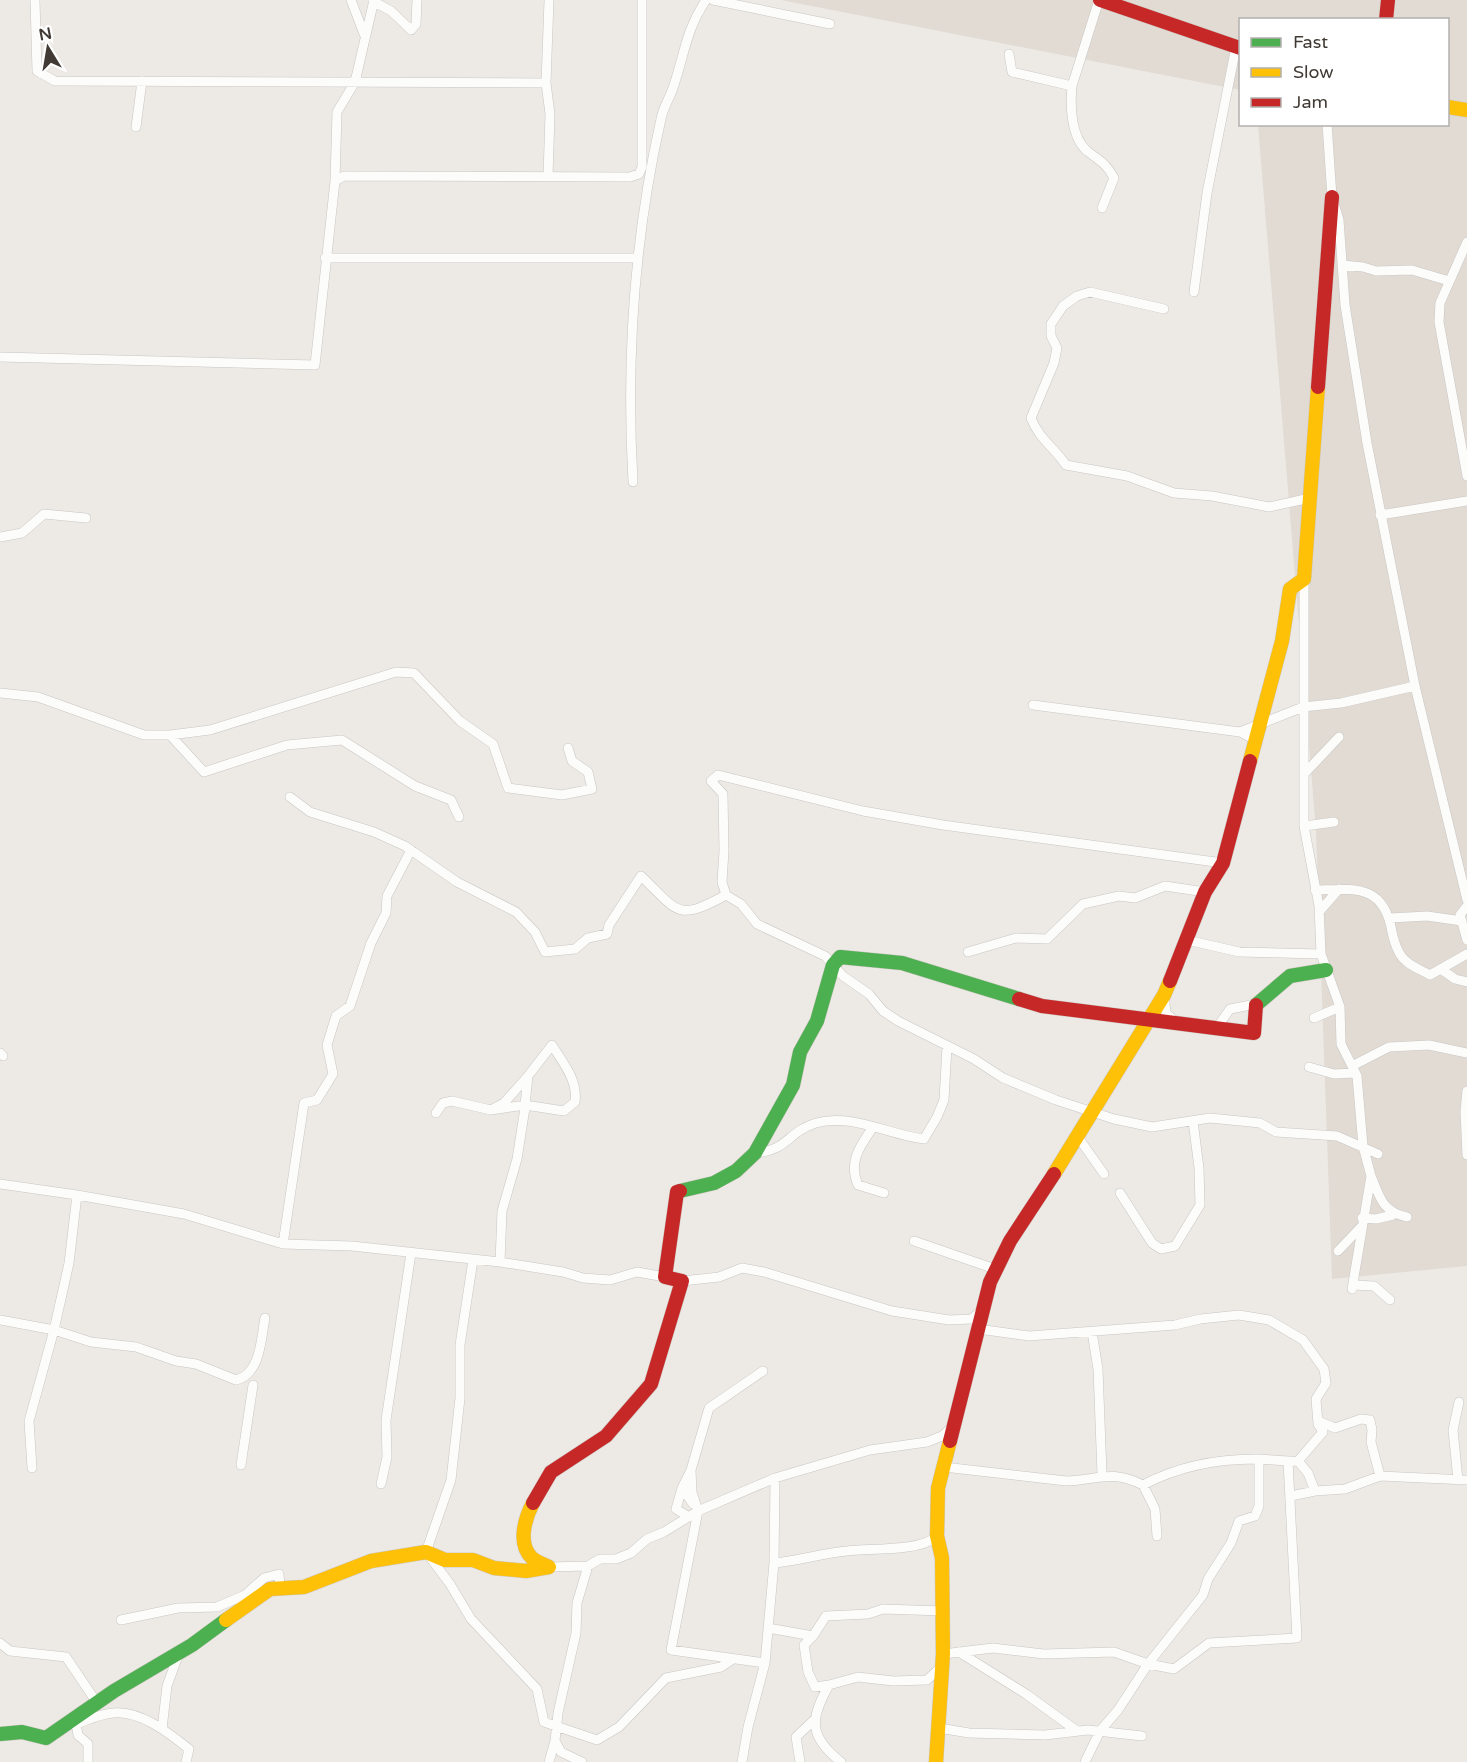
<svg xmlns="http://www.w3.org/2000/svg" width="1467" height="1762" viewBox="0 0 1467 1762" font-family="'Varela Round',sans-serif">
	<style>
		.residential { fill: #e1dbd4 }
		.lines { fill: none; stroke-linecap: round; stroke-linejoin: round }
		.street-casing { stroke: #c9c6c2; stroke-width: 10 }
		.fast-casing { stroke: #cdc7c0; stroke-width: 15 }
		.slow-casing { stroke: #cdc7c0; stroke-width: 15 }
		.jam-casing { stroke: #cdc7c0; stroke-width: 15 }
		.street { stroke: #fcfcfb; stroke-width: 9 }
		.fast { stroke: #4caf50; stroke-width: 14 }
		.slow { stroke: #ffc107; stroke-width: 14 }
		.jam { stroke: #c62828; stroke-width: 14 }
	</style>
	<rect width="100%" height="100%" fill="#edeae6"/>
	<path class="residential" d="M781 0H1467V1266L1332 1279 1316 831 1258 125 1448 124V20H1240V90Z"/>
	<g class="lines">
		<defs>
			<path id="street" d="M35 0 37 71 55 81 546 83 549 0
				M351 0 364 34
				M713 0 830 24
				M373 1 391 11 411 30 416 24 417 0
				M1009 54 1012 72 1072 86 1099 0
				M546 83 550 114 548 176
				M1072 86C1070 106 1071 137 1087 151 1099 160 1107 164 1114 178L1102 208
				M1327 124 1332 197 1339 220 1345 305 1367 443 1415 686 1467 900
				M136 127 142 81
				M335 181 344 176 630 177 639 174 642 167V0
				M1467 242 1440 303 1439 322 1467 476
				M325 258H637
				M1342 265 1363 267 1376 271 1412 270 1449 281
				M1194 292 1207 193 1236 47
				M1164 309 1090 292 1077 296 1063 306 1051 324V336L1057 348 1054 363 1031 418C1039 439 1054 447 1066 465L1127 476 1174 493 1212 496 1269 507 1310 498
				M0 357 315 365 335 181 337 112 355 82 374 0
				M633 482C626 360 634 238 661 119 663 107 671 96 674 85 685 52 686 30 706 0
				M1380 515 1467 501
				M0 537 22 533 44 514 86 518
				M1304 579V826L1319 906 1321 954 1340 1007 1341 1044 1357 1076 1363 1146 1371 1176 1352 1289
				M0 693 38 697 144 735H170L210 730 396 672 414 673 460 721 493 744 508 788 562 795 592 789 588 772 572 761 568 748
				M1033 705 1240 732 1256 740
				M1240 732 1303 707 1341 703 1415 686
				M170 735 204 772 287 745 342 740 415 786 451 800 459 817
				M1304 774 1339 737
				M290 797 310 812 374 832 405 846 457 882 516 912 535 932 545 952 575 949 588 938 607 934 609 925 641 876C679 912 676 922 726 895
				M1304 826 1334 822
				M1223 863 943 825 863 811 718 775 711 781 723 794 724 851 722 882 726 895 741 904 757 924 825 956 843 976 869 994 883 1011 898 1021 974 1059 1003 1078 1056 1100 1114 1119 1152 1127 1210 1118 1260 1123 1276 1132 1337 1136 1378 1154
				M1315 890C1356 889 1384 884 1392 932 1394 941 1398 955 1406 961 1412 967 1423 971 1430 975L1467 954
				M1467 906 1460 915 1467 940
				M1319 912 1339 889
				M1390 918 1427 916 1462 921
				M1187 940 1239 952 1321 954
				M968 952 1016 938 1047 939 1083 904 1119 896 1135 898 1165 886 1205 892
				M1441 969 1455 979 1467 982
				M1164 995 1166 1013 1177 1023
				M1314 1018 1340 1007
				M1216 1029 1230 1009 1256 1004
				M0 1053 3 1056
				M1352 1066 1389 1047 1429 1045 1467 1053
				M1309 1067 1334 1074 1355 1073
				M491 1110 525 1105 564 1111 575 1102C578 1080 563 1063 552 1045L528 1076 525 1105V1108L517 1159 502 1211 500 1262
				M436 1113 443 1103 452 1101 491 1110 504 1103 528 1076
				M873 1127C860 1146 848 1162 858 1185L884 1193
				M1078 1137 1104 1174
				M755 1153C789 1150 787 1132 816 1123 852 1113 889 1135 924 1139L937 1117 944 1100 947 1047
				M1467 1155 1465 1111 1467 1091
				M1371 1176C1380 1197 1382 1212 1407 1217
				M0 1184 77 1195 69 1263 54 1330 0 1320
				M1120 1193 1152 1243 1161 1249 1175 1246 1200 1205 1199 1168 1193 1121
				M77 1195 184 1214 283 1244 352 1246 500 1262 563 1272 583 1278 610 1280 637 1272 665 1277
				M1362 1218 1376 1219 1393 1215
				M914 1241 995 1269
				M283 1244 304 1103 317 1100 333 1074 327 1045 336 1016 350 1006 371 943 386 913 387 896 411 850
				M1338 1251 1361 1227
				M473 1260 460 1345V1398L451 1480 426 1552 450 1584 471 1619 537 1689 544 1722 597 1740 619 1727 666 1678 721 1667 733 1659
				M682 1281 719 1277 742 1268 764 1272 892 1311 949 1320 971 1319 980 1312
				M1353 1285 1374 1286 1390 1300
				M1092 1332 1098 1369 1102 1474
				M763 1371 709 1408 691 1470 692 1492 698 1511 671 1650 765 1663
				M1298 1461 1308 1473 1315 1491
				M241 1465 253 1385
				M944 1467 1066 1481C1099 1480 1110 1469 1143 1485 1177 1467 1217 1459 1256 1459 1270 1459 1284 1462 1298 1461L1323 1432 1318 1424 1316 1399 1326 1383 1324 1369 1303 1340 1269 1320 1239 1315 1200 1319 1175 1325 1029 1336 978 1329
				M32 1468 29 1421 54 1330 91 1342 136 1347 176 1361 196 1364 236 1380C261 1374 261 1338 265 1318
				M691 1470 682 1488 693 1504
				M1380 1476 1467 1480
				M1458 1480 1453 1430 1459 1402
				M381 1484 387 1457 386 1420 411 1253
				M1143 1485 1155 1509 1157 1536
				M682 1488 676 1509 689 1517
				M1291 1496 1315 1491 1345 1489 1380 1476 1371 1442 1372 1430 1370 1420 1361 1419 1335 1428 1318 1421
				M774 1563 775 1478
				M549 1567 588 1566 600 1559H616L631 1553 647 1539 664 1532 698 1511 775 1478 870 1450 927 1442 942 1436 952 1427
				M121 1620 178 1608 217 1607 245 1595 264 1578 279 1574 280 1587
				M768 1628 813 1636 826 1616 868 1614 883 1609 942 1611
				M813 1636 804 1645 808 1672 815 1687 829 1685
				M0 1643 10 1651 66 1657 97 1703
				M959 1652 1026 1694 1077 1731
				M943 1654 993 1648 1044 1654 1114 1652 1148 1664 1174 1669 1209 1643 1297 1638 1288 1461
				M70 1723 76 1724C88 1720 100 1714 113 1713 140 1710 169 1733 189 1749L186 1762
				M76 1724 78 1735 88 1744V1762
				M939 1728 969 1733 1045 1735 1088 1730 1142 1736
				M162 1729 167 1686 179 1653
				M555 1741 561 1752 582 1762
				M549 1762 555 1741 558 1713 576 1633 577 1603 588 1566
				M742 1762 748 1727 765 1663 774 1563C798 1561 823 1553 847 1551 869 1548 921 1552 937 1536
				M800 1762 796 1737 815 1719
				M841 1762C808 1736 810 1719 829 1685L858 1677 893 1681 927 1680 942 1666
				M1085 1762 1100 1731 1118 1710 1148 1664 1203 1595 1208 1579 1231 1543 1239 1521 1255 1516 1259 1506V1459"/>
			<path id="fast" d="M1256 1005 1290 976 1326 970
				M680 1191 714 1183 736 1171 755 1153 793 1085 800 1052 817 1021 833 965 840 957 902 963 1019 999
				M0 1734 22 1732 46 1738 114 1691 192 1645 226 1620"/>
			<path id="slow" d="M1448 107 1467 110
				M1250 761 1282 641 1290 589 1304 579 1318 387
				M1054 1174 1164 995 1170 981
				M226 1620 270 1589 304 1587 371 1561 426 1552 445 1560H473L494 1568 526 1571 549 1567C544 1564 536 1562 532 1558 517 1544 525 1518 533 1503
				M936 1762 943 1654 942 1558 937 1536 938 1488 950 1441"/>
			<path id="jam" d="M1100 0 1240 48
				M1386 20 1388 0
				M1318 387 1332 197
				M1170 981 1205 892 1223 863 1250 761
				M1019 999 1042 1006 1254 1033 1256 1005
				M950 1441 990 1282 1010 1241 1054 1174
				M533 1503 551 1472 606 1436 651 1384 682 1281 665 1277 677 1192 680 1191"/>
		</defs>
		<use href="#street" class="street-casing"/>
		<use href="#fast" class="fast-casing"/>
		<use href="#slow" class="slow-casing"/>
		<use href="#jam" class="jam-casing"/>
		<use href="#street" class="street"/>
		<use href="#fast" class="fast"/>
		<use href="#slow" class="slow"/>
		<use href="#jam" class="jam"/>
	</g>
	<rect x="1239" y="18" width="210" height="108" fill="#ffffff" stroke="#b3b0ae" stroke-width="1.5"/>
	<rect x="1251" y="38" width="30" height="9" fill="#4caf50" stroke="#b3b0ae" stroke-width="1.5"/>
	<text x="1293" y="48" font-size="18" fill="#413a34">Fast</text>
	<rect x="1251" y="68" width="30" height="9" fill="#ffc107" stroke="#b3b0ae" stroke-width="1.5"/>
	<text x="1293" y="78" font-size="18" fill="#413a34">Slow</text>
	<rect x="1251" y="98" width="30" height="9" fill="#c62828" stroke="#b3b0ae" stroke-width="1.5"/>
	<text x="1293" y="108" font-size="18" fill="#413a34">Jam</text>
	<g transform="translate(48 48) rotate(349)" stroke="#ffffff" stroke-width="4.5" paint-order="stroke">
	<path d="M0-4.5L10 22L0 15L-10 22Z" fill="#413a34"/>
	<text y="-9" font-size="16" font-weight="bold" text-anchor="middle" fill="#413a34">N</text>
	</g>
</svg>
